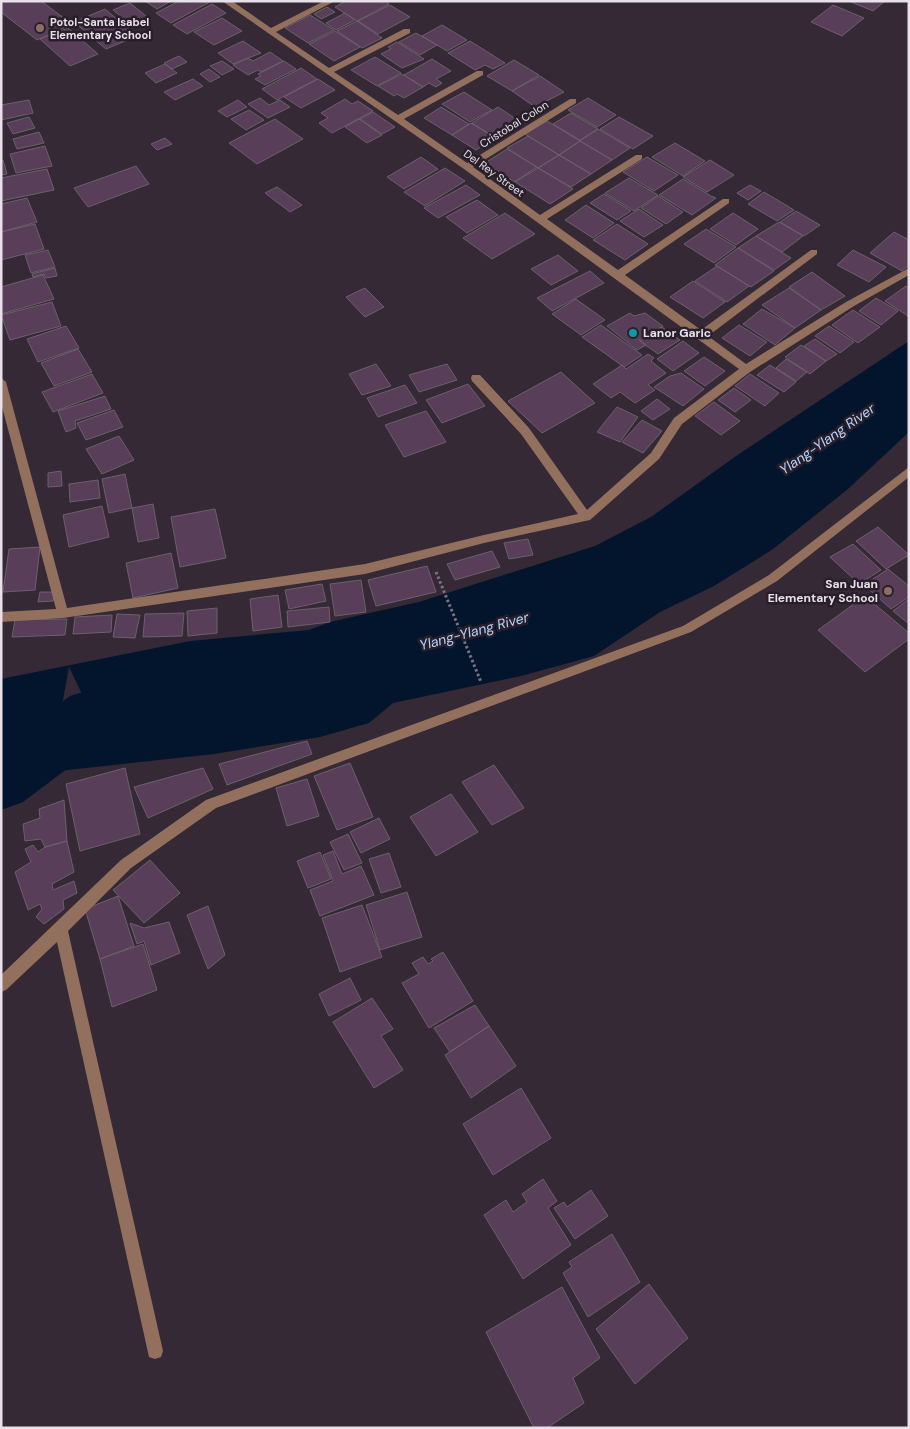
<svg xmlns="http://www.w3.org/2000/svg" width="910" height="1429" viewBox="0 0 910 1429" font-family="'DM Sans',sans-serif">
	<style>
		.water { fill: #03152d; fill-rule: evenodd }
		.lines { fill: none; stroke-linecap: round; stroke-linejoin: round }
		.river { fill: #03152d; fill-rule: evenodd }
		.building { fill: #583e59; stroke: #6c606c }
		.path { stroke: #7b717b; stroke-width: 3; stroke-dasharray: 2.5 2.5; stroke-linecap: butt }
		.minor { fill: #93705e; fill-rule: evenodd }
		.education-dot { fill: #8d6e63; stroke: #291f2a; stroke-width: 2 }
		.culture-dot { fill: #0f9aa8; stroke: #291f2a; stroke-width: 2 }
		.labels { text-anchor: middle; stroke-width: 5; stroke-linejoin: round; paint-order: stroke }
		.far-poi-label { font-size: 11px; font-weight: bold; fill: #e8e1e9; stroke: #291f2a; text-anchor: start }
		.far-street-label { font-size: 11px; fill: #e8e1e9; stroke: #291f2a }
		.poi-label { font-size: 12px; font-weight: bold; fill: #e8e1e9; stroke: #291f2a; text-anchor: start }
		.water-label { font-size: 14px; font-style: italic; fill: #b4d4fe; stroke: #291f2a }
	</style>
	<rect width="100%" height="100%" fill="#342934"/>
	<path class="water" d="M909 341V432L848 489 773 549 714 586 660 612 594 656 521 676 393 703 369 723 320 737 214 754 49 772 1 804V679L190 641 309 630 330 622 419 602 595 546 651 517 739 454ZM69 667 92 715 50 771Z"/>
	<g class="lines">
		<path class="river" d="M175 673 196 681 205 699 196 717 175 725 108 738 23 802 1 810V746L70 696 92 689Z"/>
	</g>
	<path class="building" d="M1 1H41L72 24 37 40 1 12Z
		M145 1H171L157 9Z
		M179 1H208L210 2 171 23 156 13Z
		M346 1H385L389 4 357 21 335 7Z
		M852 1H885L873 11 851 2Z
		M130 3 151 20 134 27 113 10Z
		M212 4 226 13 187 34 173 25Z
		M390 5 410 17 378 34 358 21Z
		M833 5 864 18 842 36 811 22Z
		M327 7 335 12 321 19 314 14Z
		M105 9 137 36 106 49 74 22Z
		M345 13 355 20 336 30 326 23Z
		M310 15 334 30 308 43 285 28Z
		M222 18 242 31 214 45 194 32Z
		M357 21 382 38 362 48 337 31Z
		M442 25 467 40 447 51 422 36Z
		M68 28 98 54 70 66 40 39Z
		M335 31 360 47 334 61 309 44Z
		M416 33 437 45 420 55 399 42Z
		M243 41 261 53 233 64 218 53Z
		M470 41 505 63 493 69 485 65 475 70 448 53Z
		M397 42 424 59 402 68 381 54 391 49 388 47Z
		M270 52 283 61 261 72 258 70 248 75 233 65 248 58 253 61Z
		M179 56 187 62 172 69 164 63Z
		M375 57 401 73 377 86 351 70Z
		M432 59 451 71 436 79 442 83 436 87 429 83 423 87 404 75Z
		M514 60 539 75 512 91 487 76Z
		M222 61 234 69 222 75 210 66Z
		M284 61 296 69 265 85 255 79 261 76 258 74Z
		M165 64 177 73 156 83 145 73Z
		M301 68 317 79 277 100 262 89Z
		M209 69 220 77 210 82 200 74Z
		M402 74 423 87 404 98 397 94 394 96 378 86Z
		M540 76 564 92 535 107 512 91Z
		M193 79 203 86 175 100 164 92Z
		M318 79 335 90 301 108 284 97Z
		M464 92 492 110 470 122 442 104Z
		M260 98 269 105 280 100 290 107 268 118 248 104Z
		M588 98 616 115 597 127 568 110Z
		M345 99 352 104 358 101 373 111 332 133 319 123 328 118 321 113Z
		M29 100 33 113 1 120V105Z
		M238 100 247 107 227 117 218 111Z
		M441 107 469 124 452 135 424 118Z
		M498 107 522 123 496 138 472 123Z
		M249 110 264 120 246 130 231 119Z
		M373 112 395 127 382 134 360 119Z
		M571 113 598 129 580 140 553 124Z
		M29 117 35 128 13 134 7 123Z
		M619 117 653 136 633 149 600 129Z
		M275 119 303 139 257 164 229 143Z
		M359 119 382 135 367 143 345 127Z
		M547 121 580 141 559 155 525 134Z
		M471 123 495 138 476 150 452 135Z
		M598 129 630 148 612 160 580 141Z
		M39 132 44 143 17 149 13 139Z
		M528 136 559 155 538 168 507 148Z
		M165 138 172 144 157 150 151 144Z
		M580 141 612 160 591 174 559 155Z
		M675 143 705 161 683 176 652 157Z
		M45 146 52 166 16 173 10 154Z
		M507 149 537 167 514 182 485 163Z
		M559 155 591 174 571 187 538 168Z
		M421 157 438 169 404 189 387 177Z
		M647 157 678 175 654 191 623 172Z
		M1 160H3L7 174 1 175Z
		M710 160 734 175 707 192 683 177Z
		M136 166 149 184 88 207 74 188Z
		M445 168 465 181 425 206 404 192Z
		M538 168 573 189 550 204 515 182Z
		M47 169 54 190 1 201V178Z
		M629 178 658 195 634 211 605 193Z
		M683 179 711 196 716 198 692 215 659 195Z
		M466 185 480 195 438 218 424 208Z
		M750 185 761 191 748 200 737 193Z
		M277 187 302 205 290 212 265 193Z
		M764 192 794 210 777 221 748 204Z
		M604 194 631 211 617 220 590 203Z
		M658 196 683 212 666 224 641 208Z
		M27 198 37 222 1 232V204Z
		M477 200 498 215 467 233 446 217Z
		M586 205 614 223 593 238 565 220Z
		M639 209 663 225 644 237 620 221Z
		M796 211 820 225 804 236 780 222Z
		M505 213 535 234 492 259 463 238Z
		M733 213 758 229 736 245 710 229Z
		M779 222 803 236 782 252 756 236Z
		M35 224 44 249 1 260V232Z
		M617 224 648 244 625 260 593 240Z
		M706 229 736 247 714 263 684 244Z
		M894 232 909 240V265L902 271 870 253Z
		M756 236 791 258 774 270 738 248Z
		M738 248 774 271 751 287 715 265Z
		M48 250 55 267 31 273 25 255Z
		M853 250 886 267 869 282 837 265Z
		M558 255 578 271 551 285 531 269Z
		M717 266 749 286 727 302 695 281Z
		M55 268 57 276 46 278 44 274 33 277 32 274Z
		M590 271 604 283 552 311 537 298Z
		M812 272 845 296 821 310 789 287Z
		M43 275 54 299 1 314V287Z
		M693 281 725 302 703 318 670 297Z
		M906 286 909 288 908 316 885 301Z
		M365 288 384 307 365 317 346 297Z
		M789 288 821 310 795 328 762 305Z
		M876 298 898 311 881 325 859 311Z
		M576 299 605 320 581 335 552 314Z
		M52 302 61 326 10 340 1 315Z
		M762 309 795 328 775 345 743 324Z
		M853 310 880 327 858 343 832 325Z
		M630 313 634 316 645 313 663 326 639 340 646 345 637 350 607 326Z
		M601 325 631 347 642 355 624 367 582 337Z
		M739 325 767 342 750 356 722 338Z
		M66 326 79 348 38 362 27 339Z
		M829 326 854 342 840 353 815 336Z
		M662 327 680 340 658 354 640 341Z
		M815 339 837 354 826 361 804 346Z
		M683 341 699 353 673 371 657 359Z
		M801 345 826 361 810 374 785 357Z
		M78 349 92 372 54 386 41 363Z
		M648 354 654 358 651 361 666 373 648 385 655 390 635 403 620 392 611 398 593 384 622 365 626 369Z
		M704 357 725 371 705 386 684 371Z
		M786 359 807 372 796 381 776 368Z
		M376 364 391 386 362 395 349 374Z
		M447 364 457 380 419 392 409 375Z
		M770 365 796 382 784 392 757 375Z
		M561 372 595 403 542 433 508 401Z
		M681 373 704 389 683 406 654 387 670 376Z
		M92 374 103 393 53 412 42 392Z
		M750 374 779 393 765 406 735 386Z
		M468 384 485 406 442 423 426 400Z
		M405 385 417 403 378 417 367 398Z
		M734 388 751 400 735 412 718 400Z
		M105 396 111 409 75 421 76 428 66 432 58 411Z
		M657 399 670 409 653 420 641 411Z
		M714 402 740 421 721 435 695 416Z
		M617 407 638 417 620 442 597 432Z
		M114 410 123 427 86 440 77 423Z
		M426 411 446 442 404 457 385 425Z
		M642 420 662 431 643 453 622 442Z
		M119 436 134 460 102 474 86 449Z
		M61 471 62 486 48 487V473Z
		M125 474 132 508 109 513 102 479Z
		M98 480 100 498 70 502 69 484Z
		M153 504 159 538 138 542 132 508Z
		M102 506 109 537 69 547 63 515Z
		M215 509 226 558 180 567 171 517Z
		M878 527 909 555 886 569 856 541Z
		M528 539 533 555 509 559 504 543Z
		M853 544 881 570 859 584 830 557Z
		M40 547 35 590 3 592 9 549Z
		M492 551 500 567 455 580 447 564Z
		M171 553 178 588 133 598 126 563Z
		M427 566 436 592 376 606 368 580Z
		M888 569 909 586V597L891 609 864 585Z
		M361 580 366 612 335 616 330 584Z
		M322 584 326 601 289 609 285 590Z
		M40 592H55L53 601 38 602Z
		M278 595 282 627 253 631 250 599Z
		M865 596 909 633V639L865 672 818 630Z
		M909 599V624L893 611Z
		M329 607 330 622 288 627 287 611Z
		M217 608V633L188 636 187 611Z
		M184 613 182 636 143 637 145 614Z
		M117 614 140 615 135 638 113 637Z
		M112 615 111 632 73 634 75 617Z
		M67 619 65 635 12 637 15 620Z
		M307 741 312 754 227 785 219 764Z
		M350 763 373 817 337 830 314 776Z
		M494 765 524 808 492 825 462 782Z
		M125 768 140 834 80 851 66 784Z
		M203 768 213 789 148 818 134 787Z
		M307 779 319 816 287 826 276 788Z
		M451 794 478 832 436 856 410 817Z
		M64 800 67 841 45 847 41 839 25 841 23 824 40 818 39 809Z
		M379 818 390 839 361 853 350 832Z
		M348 834 362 863 344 870 330 842Z
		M67 841 74 872 52 884 53 890 74 881 77 893 63 900 64 909 44 924 36 917 42 909 40 904 28 910 15 872 31 862 25 849 33 845 38 852 45 847Z
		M333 851 342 874 361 866 374 895 320 916 310 890 333 881 323 855Z
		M320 852 331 879 308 888 297 861Z
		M389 853 401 887 381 893 369 859Z
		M150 860 180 893 144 923 113 890Z
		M407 892 422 937 380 950 366 905Z
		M118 896 134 946 100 959 85 909Z
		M362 905 382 957 340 972 322 918Z
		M208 906 225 955 208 969 187 915Z
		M169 922 180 953 151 965 144 941 137 944 130 923 144 928Z
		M143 944 157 990 112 1007 100 959Z
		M443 952 473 1001 429 1028 402 983 419 974 412 963 423 957 428 964 433 961 431 959Z
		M350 978 361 1000 329 1016 319 994Z
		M372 998 393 1029 381 1036 403 1070 374 1088 333 1022Z
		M475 1005 489 1026 450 1052 434 1028Z
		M489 1026 516 1066 471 1098 445 1055Z
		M521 1088 551 1138 493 1175 463 1124Z
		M543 1179 557 1201 548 1208 571 1245 523 1279 484 1215 506 1200 513 1212 527 1202 522 1194Z
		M591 1190 608 1216 575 1239 554 1208 564 1202 567 1207Z
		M612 1234 640 1282 588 1317 563 1273 572 1267 569 1262Z
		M649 1284 688 1338 635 1384 596 1329Z
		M562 1287 600 1358 573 1378 584 1403 547 1428H534L486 1332Z"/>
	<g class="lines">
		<path class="path" d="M436 572 481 682"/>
		<path class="minor" d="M222 1H232L271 28 324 1H335L276 32 329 68 404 29H410V33L334 72 398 115 477 71H483V75L404 119 467 163 570 99H576V103L473 167 540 215 636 155H642V159L547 219 618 270 723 199H729V203L625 275 701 330 811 250H817V254L708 336 746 364 846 302 909 268V275L854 306 750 372 682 424 659 459 590 520 484 543 365 574 63 618 1 622V612L56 609 1 403V378L6 382 67 608 365 564 484 535 578 514 521 434 472 381 471 378 472 375H480L529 428 587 510 651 453 674 418 739 369 464 169Z
			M909 467V477L777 581 691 632 216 808 131 868 68 931 163 1351 161 1357 155 1359 149 1357 57 942 6 990 1 992V975L121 860 206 800 683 626 769 575Z"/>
	</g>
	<g class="education-dot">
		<circle cx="40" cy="28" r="5"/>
		<circle cx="888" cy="591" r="5"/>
	</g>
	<circle class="culture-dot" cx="633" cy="333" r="5"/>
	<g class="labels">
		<g class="far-poi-label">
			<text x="50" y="26">Potol-Santa Isabel<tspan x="50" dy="13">Elementary School</tspan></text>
		</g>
		<g class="far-street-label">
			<text transform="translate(514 124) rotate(-32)" y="4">Cristobal Colon</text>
			<text transform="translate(494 173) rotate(36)" y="4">Del Rey Street</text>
		</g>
		<g class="poi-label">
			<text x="643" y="337">Lanor Garic</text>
			<text x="878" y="588" text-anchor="end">San Juan<tspan x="878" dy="14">Elementary School</tspan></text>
		</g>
		<g class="water-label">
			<text transform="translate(827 439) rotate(-35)" y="5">Ylang-Ylang River</text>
			<text transform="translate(474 631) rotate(-15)" y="5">Ylang-Ylang River</text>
		</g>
	</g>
	<rect width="910" height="1429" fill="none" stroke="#e8e1e9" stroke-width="5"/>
</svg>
